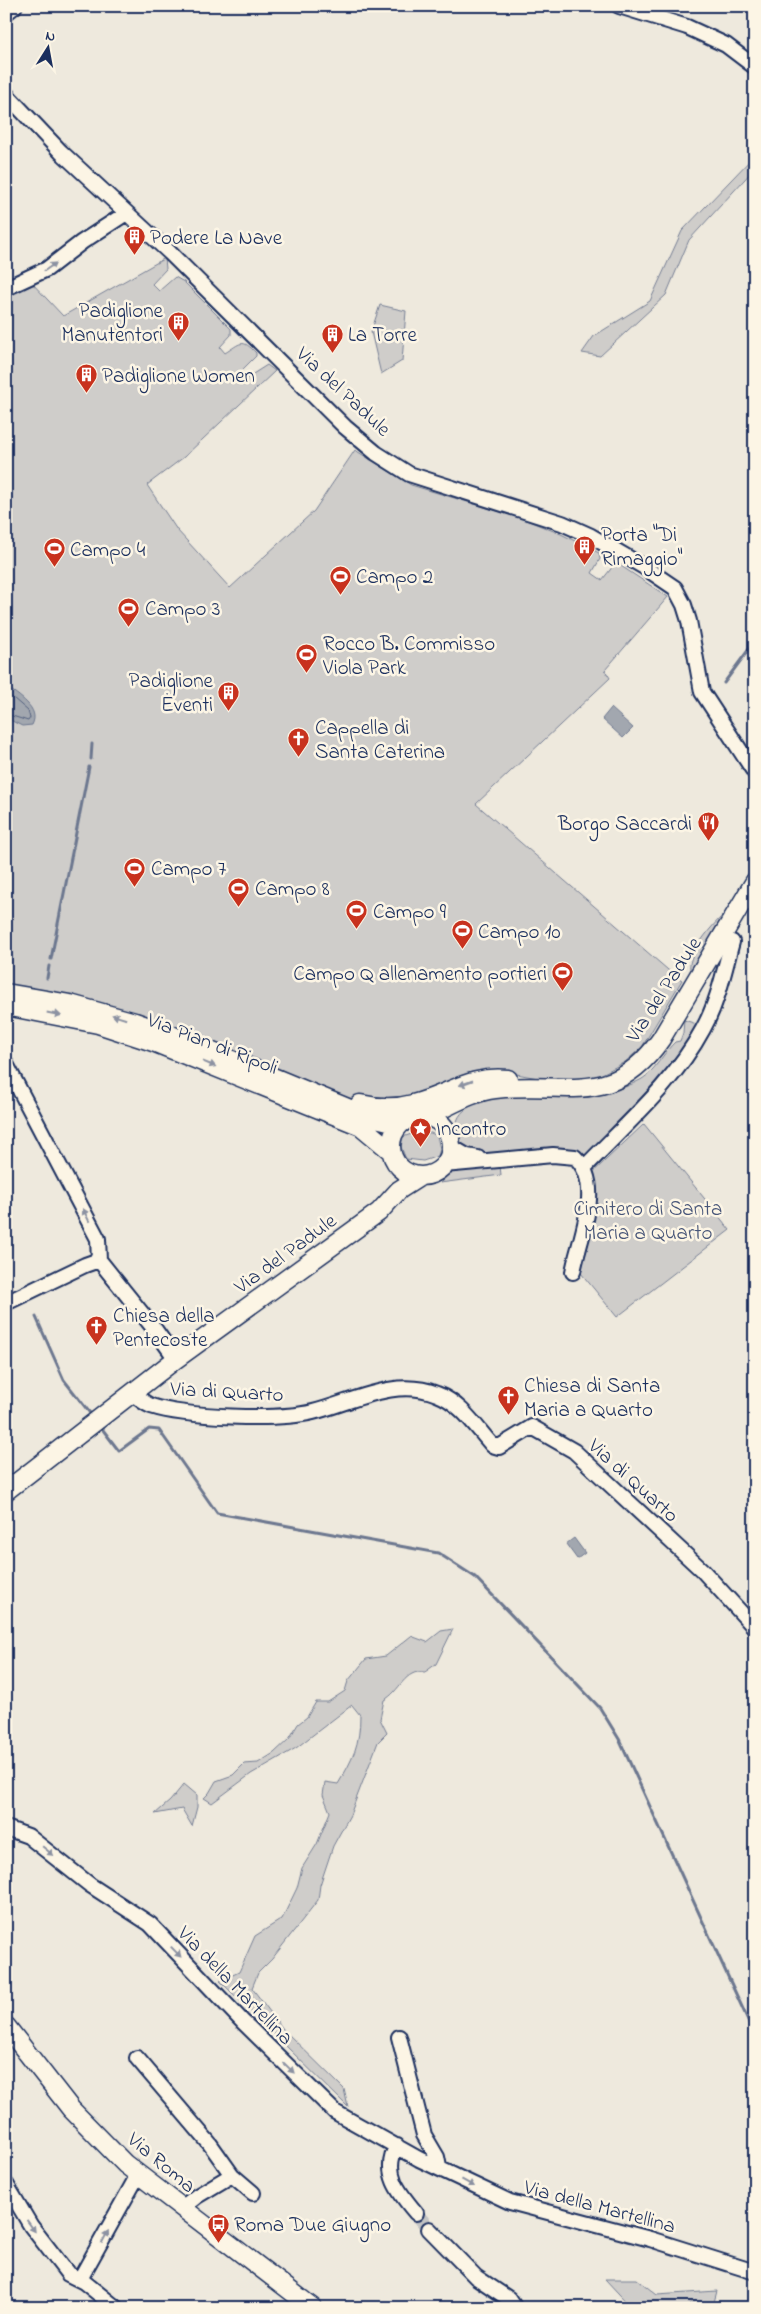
<svg xmlns="http://www.w3.org/2000/svg" width="761" height="2314" viewBox="0 0 761 2314" font-family="'Indie Flower',sans-serif">
	<style>
		.green { fill: #cfcdca; stroke: #757e94 }
		.water { fill: #a2a7af; stroke: #6c778f }
		.lines { fill: none; stroke-linecap: round; stroke-linejoin: round }
		.shore { stroke: #515f7e; stroke-width: 1 }
		.stream { stroke: #6c778f; stroke-width: 3 }
		.minor-tunnel { stroke: #c4c4c4; stroke-width: 14; stroke-dasharray: 14 7; stroke-linecap: butt }
		.minor-casing { stroke: #1b2f5e; stroke-width: 18 }
		.major-casing { stroke: #1b2f5e; stroke-width: 21 }
		.minor { stroke: #fcf5e5; stroke-width: 14 }
		.major { stroke: #fcf5e5; stroke-width: 18 }
		.oneway { fill: #8c92a2 }
		.labels { text-anchor: middle; stroke-width: 5; stroke-linejoin: round; paint-order: stroke }
		.poi-label { font-size: 21px; fill: #1b2f5e; stroke: #fcf5e5; text-anchor: start }
		.street-label { font-size: 21px; fill: #1b2f5e; stroke: #fcf5e5 }
		.park-label { font-size: 21px; fill: #485679; stroke: #fcf5e5 }
	</style>
	<rect width="100%" height="100%" fill="#eee9dd"/>
	<filter id="ink" filterUnits="userSpaceOnUse"><feTurbulence type="fractalNoise" baseFrequency=".02" numOctaves="2"/><feDisplacementMap in="SourceGraphic" scale="10" xChannelSelector="R" yChannelSelector="G"/><feConvolveMatrix kernelMatrix="1 2 1 2 8 2 1 2 1" color-interpolation-filters="sRGB"/></filter>
	<g filter="url(#ink)">
		<path class="green" d="M755 155V168L689 240 666 295 600 356 582 353 594 336 650 301 682 231Z
			M165 258 166 269 152 284 159 291 175 277 184 282 231 329V335L220 347 225 353C241 343 242 338 256 353V356L240 372 245 379 267 365 275 371 184 457 147 485 177 530 230 588 314 511 355 450 411 485 521 518 561 534 599 553 600 559 592 573 602 580 614 565 618 564 668 597 605 670 610 678 476 804 675 976 682 980 642 1047 625 1062 592 1079 549 1080 511 1073 408 1098 358 1101 6 986V294L31 282 63 316Z
			M380 305 406 311 402 361 381 374 371 332Z
			M732 908 695 971 690 969C687 953 718 917 732 908Z
			M684 1020 700 1025 669 1076 587 1162 557 1150 475 1155C465 1150 460 1147 457 1136 450 1111 477 1101 495 1095 545 1095 596 1105 642 1079 653 1073 665 1051 675 1042L680 1041 683 1033Z
			M644 1124 730 1230 617 1317 576 1267 589 1176Z
			M417 1132 431 1133 437 1136 440 1149 438 1156 423 1161 406 1159 401 1147 403 1137Z
			M500 1166 501 1175 440 1183 453 1170Z
			M453 1629 436 1664 425 1672C404 1669 400 1692 384 1700L380 1719 387 1733 378 1742 350 1815 333 1846 320 1885 318 1900 272 1959 258 1973 252 1988 283 2029 344 2089 348 2107 220 1981 239 1972 255 1936 282 1919 297 1888 302 1868 317 1844 330 1812 323 1795 325 1782 338 1784C353 1759 360 1745 360 1715L352 1705 296 1748 251 1774 212 1803 204 1798 209 1793 216 1781 233 1775 244 1764 258 1763 274 1753 289 1739 298 1724 307 1717 316 1702H328L345 1691 348 1681 366 1659 386 1656 411 1636 427 1642 441 1631Z
			M184 1784 197 1795V1807L192 1826 182 1809 155 1814 170 1801Z
			M605 2279H637L657 2295 717 2291 713 2306 690 2303 687 2308H632Z"/>
		<path class="water" d="M6 686C18 696 41 708 32 725L22 726 6 718Z
			M611 708 633 728 623 738 602 719Z
			M574 1538 585 1553 577 1559 566 1544Z"/>
		<g class="lines">
			<path class="shore" d="M6 692 28 711 30 718 28 721 6 714"/>
			<path class="stream" d="M724 683 755 641
				M91 759 92 744
				M51 959 89 767
				M47 978 49 966
				M36 1317 64 1380 93 1417
				M100 1426 119 1451 149 1429 159 1430 217 1513 438 1553 475 1577 600 1708 619 1739 753 2031"/>
			<path class="minor-tunnel" d="M416 2213 429 2229"/>
			<defs>
				<path id="minor" d="M619 6 687 27 726 45 755 67
					M6 13 15 6
					M6 94 61 152 170 253 345 427 376 453 409 474 562 523 591 536 644 567 675 588 684 605 689 621 702 692 755 773
					M6 288 47 269 82 242 125 214
					M6 1064 98 1239 99 1260
					M450 1146 467 1156 478 1158
					M444 1165 553 1155 575 1157C605 1185 579 1238 573 1272
					M584 1168C626 1124 674 1083 703 1029 718 1002 724 971 732 942
					M99 1260 156 1331 176 1359
					M6 1303 85 1265 99 1260
					M132 1393C138 1398 144 1403 151 1406 185 1417 277 1421 313 1412 353 1402 395 1377 437 1394 461 1403 476 1427 492 1445L499 1447 532 1427 574 1451 703 1571 755 1628
					M6 1828 28 1836 90 1885 150 1924 243 2022 335 2112 419 2159 510 2202 650 2239 755 2272
					M399 2037 424 2135 437 2157 439 2167
					M137 2058 210 2144 232 2175 197 2196 182 2208
					M397 2146C381 2172 400 2194 416 2213
					M232 2175 253 2193
					M6 2184 31 2226 68 2274 84 2282 115 2307
					M429 2229 476 2277 509 2299 515 2308
					M80 2279 138 2175"/>
				<path id="major" d="M6 993 70 1004 135 1022 169 1034 367 1116 393 1122H404
					M6 1006 98 1024 153 1042 361 1126 391 1151
					M360 1104C377 1108 395 1109 413 1104 449 1095 468 1075 508 1079
					M391 1146a30 30 0 1 1 60 0a30 30 0 1 1-60 0Z
					M424 1117C447 1108 470 1092 495 1089 564 1080 612 1110 661 1039L755 881
					M6 1491 176 1359 379 1212 399 1190 421 1176
					M6 2026 71 2109 125 2164 313 2308"/>
			</defs>
			<use href="#minor" class="minor-casing"/>
			<use href="#major" class="major-casing"/>
			<use href="#minor" class="minor"/>
			<use href="#major" class="major"/>
		</g>
		<defs><path id="oneway-solid" d="M-6-.8H1V-3.2L6.5 0L1 3.2V.8H-6Z" transform="scale(1.25)"/></defs>
		<g class="oneway">
			<use href="#oneway-solid" transform="translate(50 267) rotate(-35)"/>
			<use href="#oneway-solid" transform="translate(54 1014) rotate(12)"/>
			<use href="#oneway-solid" transform="translate(119 1017) rotate(-163)"/>
			<use href="#oneway-solid" transform="translate(209 1064) rotate(22)"/>
			<use href="#oneway-solid" transform="translate(466 1083) rotate(160)"/>
			<use href="#oneway-solid" transform="translate(86 1215) rotate(-117)"/>
			<use href="#oneway-solid" transform="translate(48 1851) rotate(39)"/>
			<use href="#oneway-solid" transform="translate(176 1952) rotate(46)"/>
			<use href="#oneway-solid" transform="translate(289 2068) rotate(44)"/>
			<use href="#oneway-solid" transform="translate(468 2183) rotate(29)"/>
			<use href="#oneway-solid" transform="translate(31 2226) rotate(54)"/>
			<use href="#oneway-solid" transform="translate(105 2237) rotate(-62)"/>
		</g>
	</g>
	<defs>
		<symbol id="building-pin" viewBox="-11 -11 22 30"><path d="M0 17L-7.5 6A9.5 9.5 0 1 1 7.5 6Z" fill="#c8321e" stroke="#fcf5e5"/><path d="M-4-6H4V6H1V3H-1V6H-4ZM-2.5-4.3h1.7v1.8h-1.7ZM.8-4.3h1.7v1.8H.8ZM-2.5-1h1.7V.8h-1.7ZM.8-1h1.7V.8H.8Z" fill="#fff"/></symbol>
		<symbol id="stadium-pin" viewBox="-11 -11 22 30"><path d="M0 17L-7.5 6A9.5 9.5 0 1 1 7.5 6Z" fill="#c8321e" stroke="#fcf5e5"/><path d="M0-5a6.5 5 0 1 0 0 10a6.5 5 0 1 0 0-10ZM-3.5-1.8h7v3.6h-7Z" fill="#fff"/></symbol>
		<symbol id="church-pin" viewBox="-11 -11 22 30"><path d="M0 17L-7.5 6A9.5 9.5 0 1 1 7.5 6Z" fill="#c8321e" stroke="#fcf5e5"/><path d="M-1.2-6h2.4v3.5h3.3v2.4h-3.3V6h-2.4V-.1h-3.3v-2.4h3.3Z" fill="#fff"/></symbol>
		<symbol id="restaurant-pin" viewBox="-11 -11 22 30"><path d="M0 17L-7.5 6A9.5 9.5 0 1 1 7.5 6Z" fill="#c8321e" stroke="#fcf5e5"/><path d="M-5-6h1v4h1v-4h1v4h1v-4h1v5L-1.5 .5V6h-2V.5L-5-1ZM5-6V6H3V1.5H1.5Q1.5-4 5-6Z" fill="#fff"/></symbol>
		<symbol id="sight-pin" viewBox="-11 -11 22 30"><path d="M0 17L-7.5 6A9.5 9.5 0 1 1 7.5 6Z" fill="#c8321e" stroke="#fcf5e5"/><path d="M0-6L1.8-2.2L6-1.7L2.9 1.2L3.7 5.4L0 3.3L-3.7 5.4L-2.9 1.2L-6-1.7L-1.8-2.2Z" fill="#fff"/></symbol>
		<symbol id="bus-pin" viewBox="-11 -11 22 30"><path d="M0 17L-7.5 6A9.5 9.5 0 1 1 7.5 6Z" fill="#c8321e" stroke="#fcf5e5"/><path d="M-5-6H5V4H4V6H2V4H-2V6H-4V4H-5ZM-3.5-4V0h7V-4ZM-3.5 1.2v1.5H-2V1.2ZM2 1.2v1.5H3.5V1.2Z" fill="#fff"/></symbol>
	</defs>
	<g fill-rule="evenodd">
		<use href="#building-pin" x="122" y="224" width="25" height="34"/>
		<use href="#building-pin" x="166" y="310" width="25" height="34"/>
		<use href="#building-pin" x="320" y="322" width="25" height="34"/>
		<use href="#building-pin" x="74" y="362" width="25" height="34"/>
		<use href="#building-pin" x="572" y="534" width="25" height="34"/>
		<use href="#stadium-pin" x="42" y="536" width="25" height="34"/>
		<use href="#stadium-pin" x="328" y="564" width="25" height="34"/>
		<use href="#stadium-pin" x="116" y="596" width="25" height="34"/>
		<use href="#stadium-pin" x="294" y="642" width="25" height="34"/>
		<use href="#building-pin" x="216" y="680" width="25" height="34"/>
		<use href="#church-pin" x="286" y="726" width="25" height="34"/>
		<use href="#restaurant-pin" x="696" y="810" width="25" height="34"/>
		<use href="#stadium-pin" x="122" y="856" width="25" height="34"/>
		<use href="#stadium-pin" x="226" y="876" width="25" height="34"/>
		<use href="#stadium-pin" x="344" y="898" width="25" height="34"/>
		<use href="#stadium-pin" x="450" y="918" width="25" height="34"/>
		<use href="#stadium-pin" x="550" y="960" width="25" height="34"/>
		<use href="#sight-pin" x="408" y="1116" width="25" height="34"/>
		<use href="#church-pin" x="84" y="1314" width="25" height="34"/>
		<use href="#church-pin" x="496" y="1384" width="25" height="34"/>
		<use href="#bus-pin" x="206" y="2212" width="25" height="34"/>
	</g>
	<g class="labels">
		<g class="poi-label">
			<text x="150" y="244">Podere La Nave</text>
			<text x="163" y="317" text-anchor="end">Padiglione<tspan x="163" dy="24">Manutentori</tspan></text>
			<text x="348" y="341">La Torre</text>
			<text x="102" y="382">Padiglione Women</text>
			<text x="601" y="541">Porta "Di<tspan x="601" dy="24">Rimaggio"</tspan></text>
			<text x="70" y="556">Campo 4</text>
			<text x="356" y="583">Campo 2</text>
			<text x="145" y="615">Campo 3</text>
			<text x="323" y="650">Rocco B. Commisso<tspan x="323" dy="24">Viola Park</tspan></text>
			<text x="213" y="687" text-anchor="end">Padiglione<tspan x="213" dy="24">Eventi</tspan></text>
			<text x="315" y="734">Cappella di<tspan x="315" dy="24">Santa Caterina</tspan></text>
			<text x="692" y="830" text-anchor="end">Borgo Saccardi</text>
			<text x="151" y="875">Campo 7</text>
			<text x="255" y="895">Campo 8</text>
			<text x="373" y="918">Campo 9</text>
			<text x="478" y="938">Campo 10</text>
			<text x="547" y="980" text-anchor="end">Campo Q allenamento portieri</text>
			<text x="436" y="1135">Incontro</text>
			<text x="113" y="1322">Chiesa della<tspan x="113" dy="24">Pentecoste</tspan></text>
			<text x="524" y="1392">Chiesa di Santa<tspan x="524" dy="24">Maria a Quarto</tspan></text>
			<text x="234" y="2231">Roma Due Giugno</text>
		</g>
		<g class="street-label">
			<text transform="translate(344 391) rotate(43)" y="7">Via del Padule</text>
			<text transform="translate(663 989) rotate(-57)" y="7">Via del Padule</text>
			<text transform="translate(213 1043) rotate(21)" y="7">Via Pian di Ripoli</text>
			<text transform="translate(285 1253) rotate(-36)" y="7">Via del Padule</text>
			<text transform="translate(227 1391) rotate(3)" y="7">Via di Quarto</text>
			<text transform="translate(634 1480) rotate(42)" y="7">Via di Quarto</text>
			<text transform="translate(236 1985) rotate(46)" y="7">Via della Martellina</text>
			<text transform="translate(162 2162) rotate(40)" y="7">Via Roma</text>
			<text transform="translate(600 2206) rotate(15)" y="7">Via della Martellina</text>
		</g>
		<g class="park-label">
			<text x="648" y="1215">Cimitero di Santa<tspan x="648" dy="24">Maria a Quarto</tspan></text>
		</g>
	</g>
	<rect width="761" height="2314" fill="none" stroke="#fcf5e5" stroke-width="25"/>
	<rect x="12" y="12" width="736" height="2289" fill="none" stroke="#1b2f5e" stroke-width="2" filter="url(#ink)"/>
	<g transform="translate(48 48) rotate(11)" stroke="#fcf5e5" stroke-width="4" paint-order="stroke">
	<path d="M0-4L9 19L0 12L-9 19Z" fill="#1b2f5e"/>
	<text y="-8" font-size="14" font-weight="bold" text-anchor="middle" fill="#1b2f5e">N</text>
	</g>
</svg>
